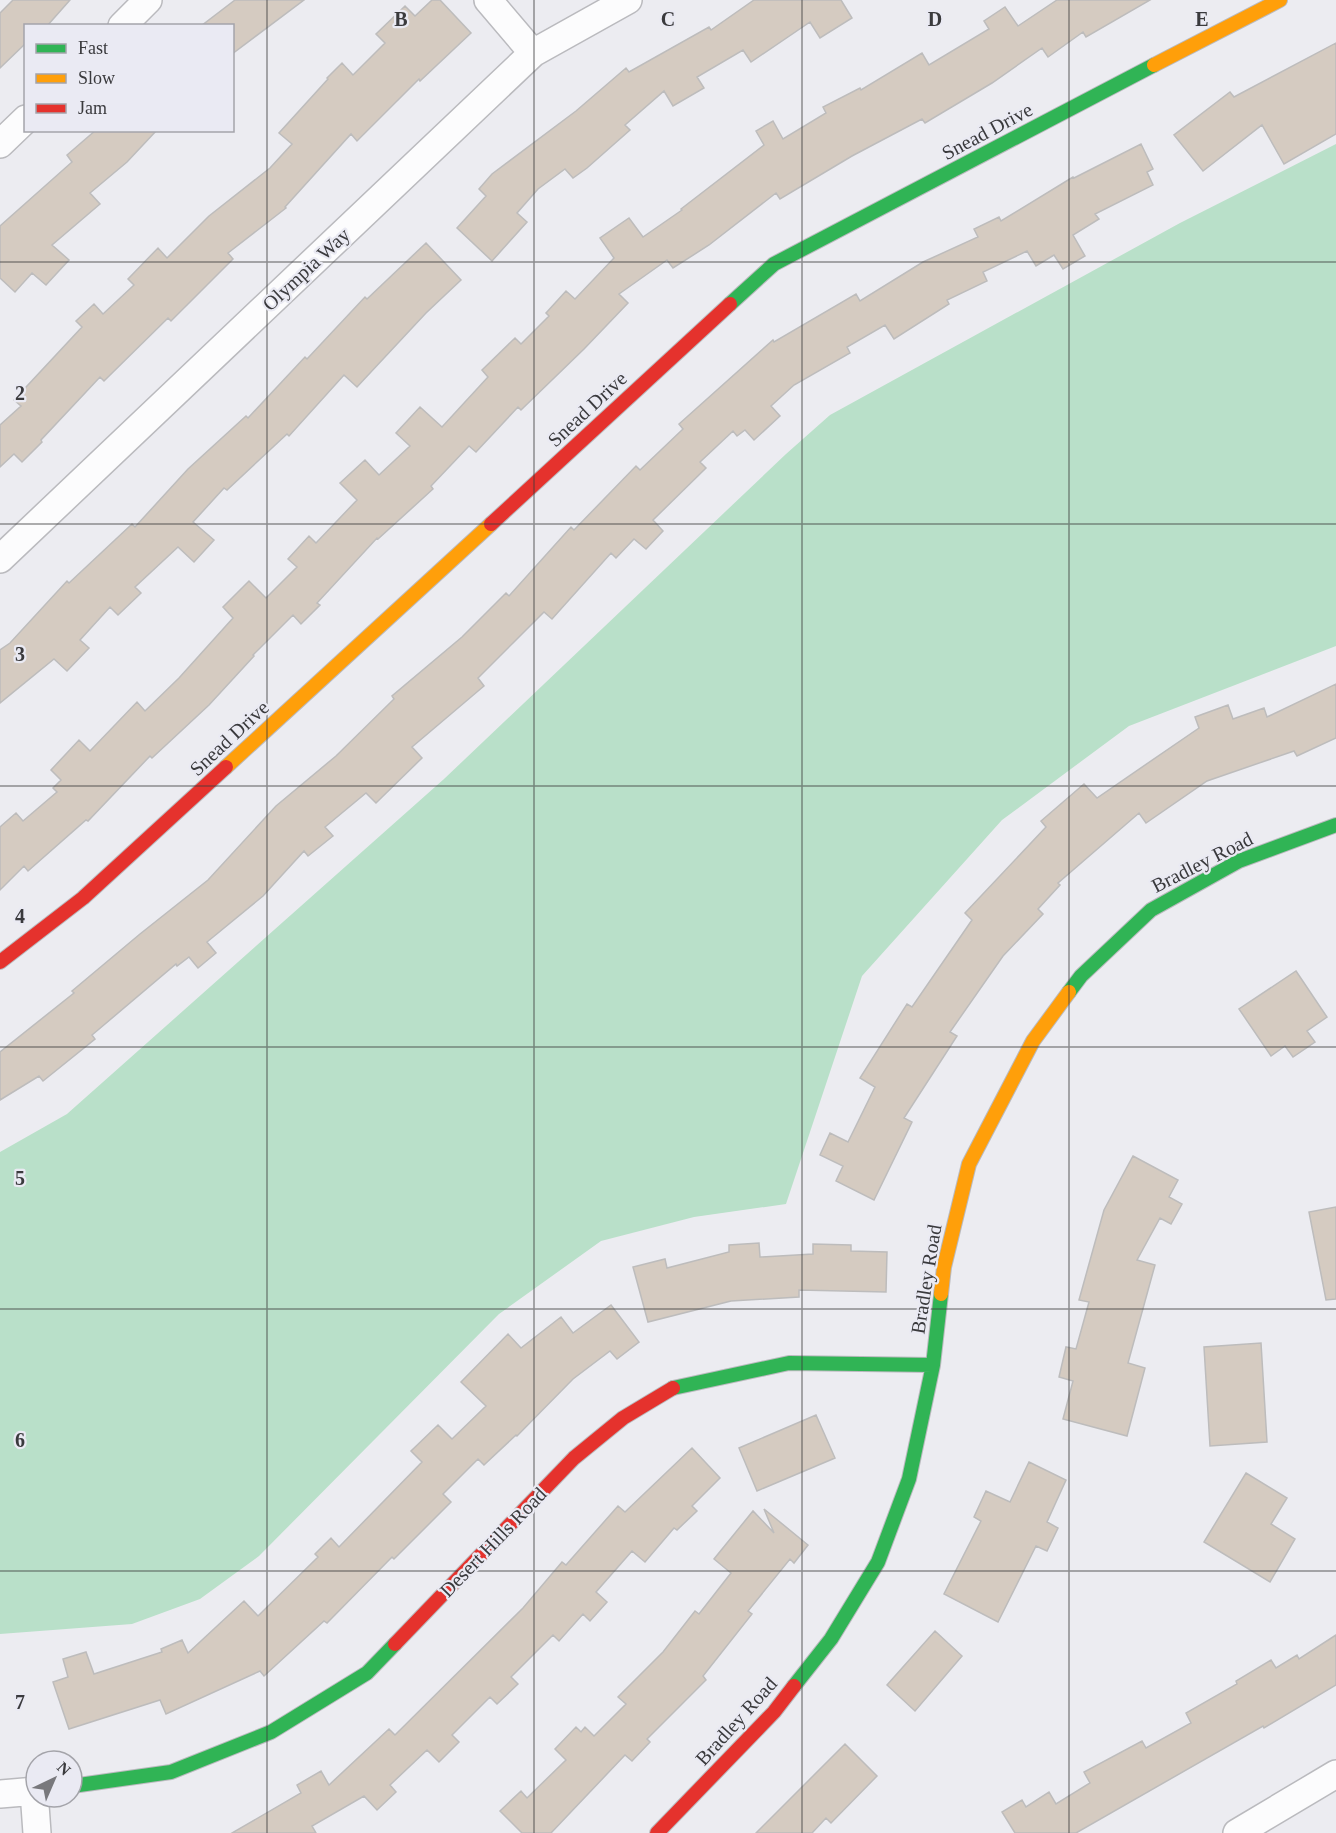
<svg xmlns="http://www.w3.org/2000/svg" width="1336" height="1833" viewBox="0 0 1336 1833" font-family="'Times New Roman',serif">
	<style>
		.green { fill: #b9e0c9 }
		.building { fill: #d5cbc1; stroke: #bdbcbc; stroke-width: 1.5 }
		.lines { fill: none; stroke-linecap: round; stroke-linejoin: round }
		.street-casing { stroke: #bababe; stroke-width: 30 }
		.fast-casing { stroke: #bababe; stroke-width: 16 }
		.slow-casing { stroke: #bababe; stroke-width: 16 }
		.jam-casing { stroke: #bababe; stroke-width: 16 }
		.street { stroke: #fcfcfd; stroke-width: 27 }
		.fast { stroke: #30b455; stroke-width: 14 }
		.slow { stroke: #ff9f0a; stroke-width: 14 }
		.jam { stroke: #e5322d; stroke-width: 14 }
		.grid { fill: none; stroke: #3a3a3d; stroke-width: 1.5; stroke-opacity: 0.55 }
		.labels { text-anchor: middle; stroke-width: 4.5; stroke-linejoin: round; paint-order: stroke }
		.street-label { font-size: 20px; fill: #3a3a3d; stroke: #eaeaf3 }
		.grid-label { font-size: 20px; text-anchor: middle; font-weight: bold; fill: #3a3a3d; stroke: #eaeaf3; stroke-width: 4.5; stroke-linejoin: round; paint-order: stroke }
	</style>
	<rect width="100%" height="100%" fill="#ececf1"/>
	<path class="green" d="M1336 144V646L1129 726 1002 820 862 976 786 1204 694 1217 601 1241 499 1314 259 1556 200 1599 132 1624 0 1634V1152L67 1114 444 779 786 454 830 415 1180 223Z"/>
	<path class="building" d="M13 0H70L47 26H26V43L0 68V13Z
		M235 0H304L232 54V26H201Z
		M432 0H440L471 33 420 81 419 79 357 141 351 134 285 207 286 208 228 253 233 259 171 321 168 318 104 381 100 377 41 440 42 442 22 462 14 454 0 467V425L21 406 14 400 82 327 76 321 94 304 103 314 134 285 128 279 158 248 167 258 209 216 270 168 292 144 279 133 328 79 327 78 342 63 353 75 385 43 376 34 405 6 415 16Z
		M754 0H841L852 18 820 38 810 22 751 62 743 50 697 77 704 88 673 106 664 91 625 125 630 130 587 168 573 178 565 169 538 189 517 213 527 222 492 261 457 228 486 196 479 189 492 174 576 111 626 68 629 72 709 27 711 30Z
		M1057 0H1150L1086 37 1083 32 1048 57 1042 48 992 83 925 123 922 119 852 156 780 199 776 193 709 245 673 268 667 260 619 294 628 303 584 349 521 410 518 407 476 452 469 446 431 486 433 489 378 539 377 538 317 603 320 605 301 624 293 615 253 655 254 656 209 705 152 758 150 756 88 821 86 820 28 871 24 866 0 890V827L16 813 23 821 57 792 53 788 61 780 51 770 79 740 90 751 137 702 145 711 179 678 233 618 223 607 249 581 266 598 297 567 288 559 309 536 316 543 357 500 340 483 365 460 379 475 410 446 396 433 420 407 442 427 488 377 482 370 515 338 521 344 549 316 546 313 566 291 575 299 614 258 600 238 629 218 643 237 682 210 681 209 764 145 756 131 773 121 783 139 826 113 823 107 860 88 861 90 922 53 929 65 989 29 984 21 1005 7 1018 26Z
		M1336 43V134L1284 164 1262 125 1203 171 1174 135 1230 92 1234 97Z
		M96 130H157L127 162 90 193 100 204 52 245 69 260 46 285 32 273 15 292 0 278V226L72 162 67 155Z
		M1141 144 1153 169 1147 172 1153 185 1095 214 1099 219 1073 235 1085 256 1063 269 1054 255 1036 266 1027 251 983 272 987 281 947 300 949 304 894 339 885 325 847 347 850 353 794 385 771 406 780 416 754 440 745 430 737 436 733 431 700 462 706 468 653 520 663 531 646 549 634 539 616 558 611 553 552 619 544 612 478 678 484 686 412 747 422 758 376 803 366 793 325 827 333 836 308 856 304 851 263 896 207 942 216 953 198 968 189 957 177 966 176 964 92 1035 95 1039 43 1081 39 1076 0 1100V1052L74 993 72 991 140 934 208 880 276 806 336 756 394 699 392 696 462 637 506 593 509 596 571 527 574 530 636 466 640 470 683 429 679 424 773 340 774 342 856 294 860 301 923 262 978 237 974 229 999 217 1001 221 1073 177 1074 178Z
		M426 243 461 280 426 313 357 387 344 375 289 436 287 434 227 490 224 488 193 522 214 540 194 562 178 547 135 587 141 593 118 615 110 607 80 640 89 648 67 671 54 659 0 703V650L10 643 67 581 69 583 132 524 135 527 188 469 246 416 248 418 305 357 307 359 365 297 367 299Z
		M1336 684V738L1297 756 1294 751 1207 781 1146 823 1139 813 1058 883 1060 885 1038 909 1043 914 1003 956 950 1032 957 1036 904 1118 912 1122 874 1200 836 1181 843 1166 820 1155 830 1133 848 1142 875 1087 860 1078 907 1004 912 1007 972 920 965 913 1046 827 1041 821 1084 784 1097 798 1199 728 1195 717 1228 705 1233 719 1264 708 1267 717Z
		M1296 971 1327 1017 1307 1031 1315 1042 1293 1057 1285 1046 1271 1056 1239 1009Z
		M1133 1156 1178 1180 1169 1197 1182 1204 1171 1224 1160 1218 1137 1260 1155 1265 1128 1363 1145 1368 1127 1436 1063 1419 1073 1381 1059 1377 1066 1347 1076 1349 1089 1302 1079 1300 1104 1210Z
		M1336 1207V1299L1326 1300 1309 1212Z
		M759 1243 760 1257 813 1254V1244L851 1245V1251L887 1252 886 1292 799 1290V1297L731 1301 648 1322 633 1267 665 1259 667 1268 729 1252V1245Z
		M611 1305 639 1342 617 1359 610 1351 573 1379 517 1436 516 1435 484 1465 478 1459 443 1494 451 1502 394 1559 392 1557 327 1623 324 1621 264 1676 260 1671 166 1714 160 1700 69 1729 53 1682 68 1677 63 1659 86 1652 94 1674 162 1652 161 1649 182 1640 188 1653 244 1601 258 1616 318 1557 315 1554 331 1538 339 1547 422 1462 411 1451 438 1425 452 1439 486 1406 461 1382 508 1334 521 1348 561 1317 573 1333Z
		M1261 1343 1267 1442 1210 1446 1204 1347Z
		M816 1415 835 1458 757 1491 739 1448Z
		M692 1448 720 1478 692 1506 697 1511 677 1530 674 1528 645 1562 632 1551 596 1592 607 1602 590 1621 583 1614 559 1641 553 1635 511 1677 518 1684 497 1704 490 1697 452 1735 459 1742 439 1762 427 1750 390 1785 396 1792 377 1810 364 1796 312 1826 316 1833H232L301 1793 297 1785 321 1771 329 1785 389 1729 395 1735 523 1608 562 1562 566 1565 618 1506 625 1512Z
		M1029 1462 1066 1480 1047 1522 1058 1528 1047 1551 1036 1546 998 1622 944 1594 981 1521 974 1517 986 1491 1010 1502Z
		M1246 1473 1287 1498 1271 1524 1295 1539 1270 1582 1204 1542Z
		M764 1509 808 1545 794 1563 790 1559 748 1611 752 1614 703 1676 706 1680 647 1739 650 1742 632 1761 625 1755 551 1833H522L500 1811 521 1791 527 1798 566 1760 555 1749 576 1727 581 1732 585 1727 594 1736 626 1704 618 1697 663 1652 695 1611 699 1614 731 1573 714 1559 753 1511 774 1533Z
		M935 1631 962 1656 915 1711 887 1685Z
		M1336 1635V1685L1264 1728 1263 1726 1076 1833H1015L1002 1812 1022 1800 1026 1807 1049 1792 1056 1804 1090 1783 1084 1772 1142 1741 1146 1748 1191 1723 1186 1713 1237 1684 1236 1681 1271 1660 1276 1668 1297 1655 1299 1659Z
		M845 1744 877 1776 831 1823 826 1818 812 1833H756Z"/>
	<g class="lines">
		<defs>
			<path id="street" d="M488 0 533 53
				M122 26 148 0
				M0 144 26 119
				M0 559 533 53 628 0
				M34 1791 37 1833
				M0 1794 36 1791
				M1237 1833 1336 1774"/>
			<path id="fast" d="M730 304 774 264 1154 65
				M1069 992 1081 976 1151 910 1239 861 1336 825
				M673 1388 789 1363 933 1365
				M794 1686 831 1639 878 1562 909 1479 933 1365 941 1294
				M72 1786 171 1772 271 1732 367 1673 395 1644"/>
			<path id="slow" d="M1154 65 1280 0
				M226 767 491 524
				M941 1294 944 1267 969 1164 1033 1041 1069 992"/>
			<path id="jam" d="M491 524 730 304
				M0 962 83 898 226 767
				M395 1644 574 1458 623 1418 673 1388
				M657 1833 774 1712 794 1686"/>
		</defs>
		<use href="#street" class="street-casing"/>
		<use href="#fast" class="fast-casing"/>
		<use href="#slow" class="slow-casing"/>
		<use href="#jam" class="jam-casing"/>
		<use href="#street" class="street"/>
		<use href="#fast" class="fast"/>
		<use href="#slow" class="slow"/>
		<use href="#jam" class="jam"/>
	</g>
	<path class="grid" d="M267 0V1833M534 0V1833M802 0V1833M1069 0V1833M0 262H1336M0 524H1336M0 786H1336M0 1047H1336M0 1309H1336M0 1571H1336"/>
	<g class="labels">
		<g class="street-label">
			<text transform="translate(987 131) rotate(-28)" y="7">Snead Drive</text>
			<text transform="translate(306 269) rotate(-43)" y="7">Olympia Way</text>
			<text transform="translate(587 409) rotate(-43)" y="7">Snead Drive</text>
			<text transform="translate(229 738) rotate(-43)" y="7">Snead Drive</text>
			<text transform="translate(1202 862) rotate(-27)" y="7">Bradley Road</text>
			<text transform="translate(926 1279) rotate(-81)" y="7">Bradley Road</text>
			<text transform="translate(493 1542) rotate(-46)" y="7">Desert Hills Road</text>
			<text transform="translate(736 1721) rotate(-48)" y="7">Bradley Road</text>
		</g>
	</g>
	<g class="grid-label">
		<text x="401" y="26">B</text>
		<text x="668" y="26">C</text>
		<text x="935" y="26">D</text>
		<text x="1202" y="26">E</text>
		<text x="20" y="400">2</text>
		<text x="20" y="661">3</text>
		<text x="20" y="923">4</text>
		<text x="20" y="1185">5</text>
		<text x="20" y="1447">6</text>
		<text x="20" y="1709">7</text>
	</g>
	<rect x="24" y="24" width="210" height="108" fill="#eaeaf3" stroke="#a4a4aa" stroke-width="1.5"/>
	<rect x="36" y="44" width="30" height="9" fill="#30b455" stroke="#a4a4aa" stroke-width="1.5"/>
	<text x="78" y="54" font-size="18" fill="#3a3a3d">Fast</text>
	<rect x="36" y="74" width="30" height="9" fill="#ff9f0a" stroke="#a4a4aa" stroke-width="1.5"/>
	<text x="78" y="84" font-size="18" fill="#3a3a3d">Slow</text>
	<rect x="36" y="104" width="30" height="9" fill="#e5322d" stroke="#a4a4aa" stroke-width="1.5"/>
	<text x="78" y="114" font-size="18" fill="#3a3a3d">Jam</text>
	<g transform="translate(54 1779) rotate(44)"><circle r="28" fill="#eaeaf3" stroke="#a4a4aa" stroke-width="1.5"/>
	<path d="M0-4.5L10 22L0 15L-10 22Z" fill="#78787c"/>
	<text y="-9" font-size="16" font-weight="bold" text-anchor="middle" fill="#3a3a3d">N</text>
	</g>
</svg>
